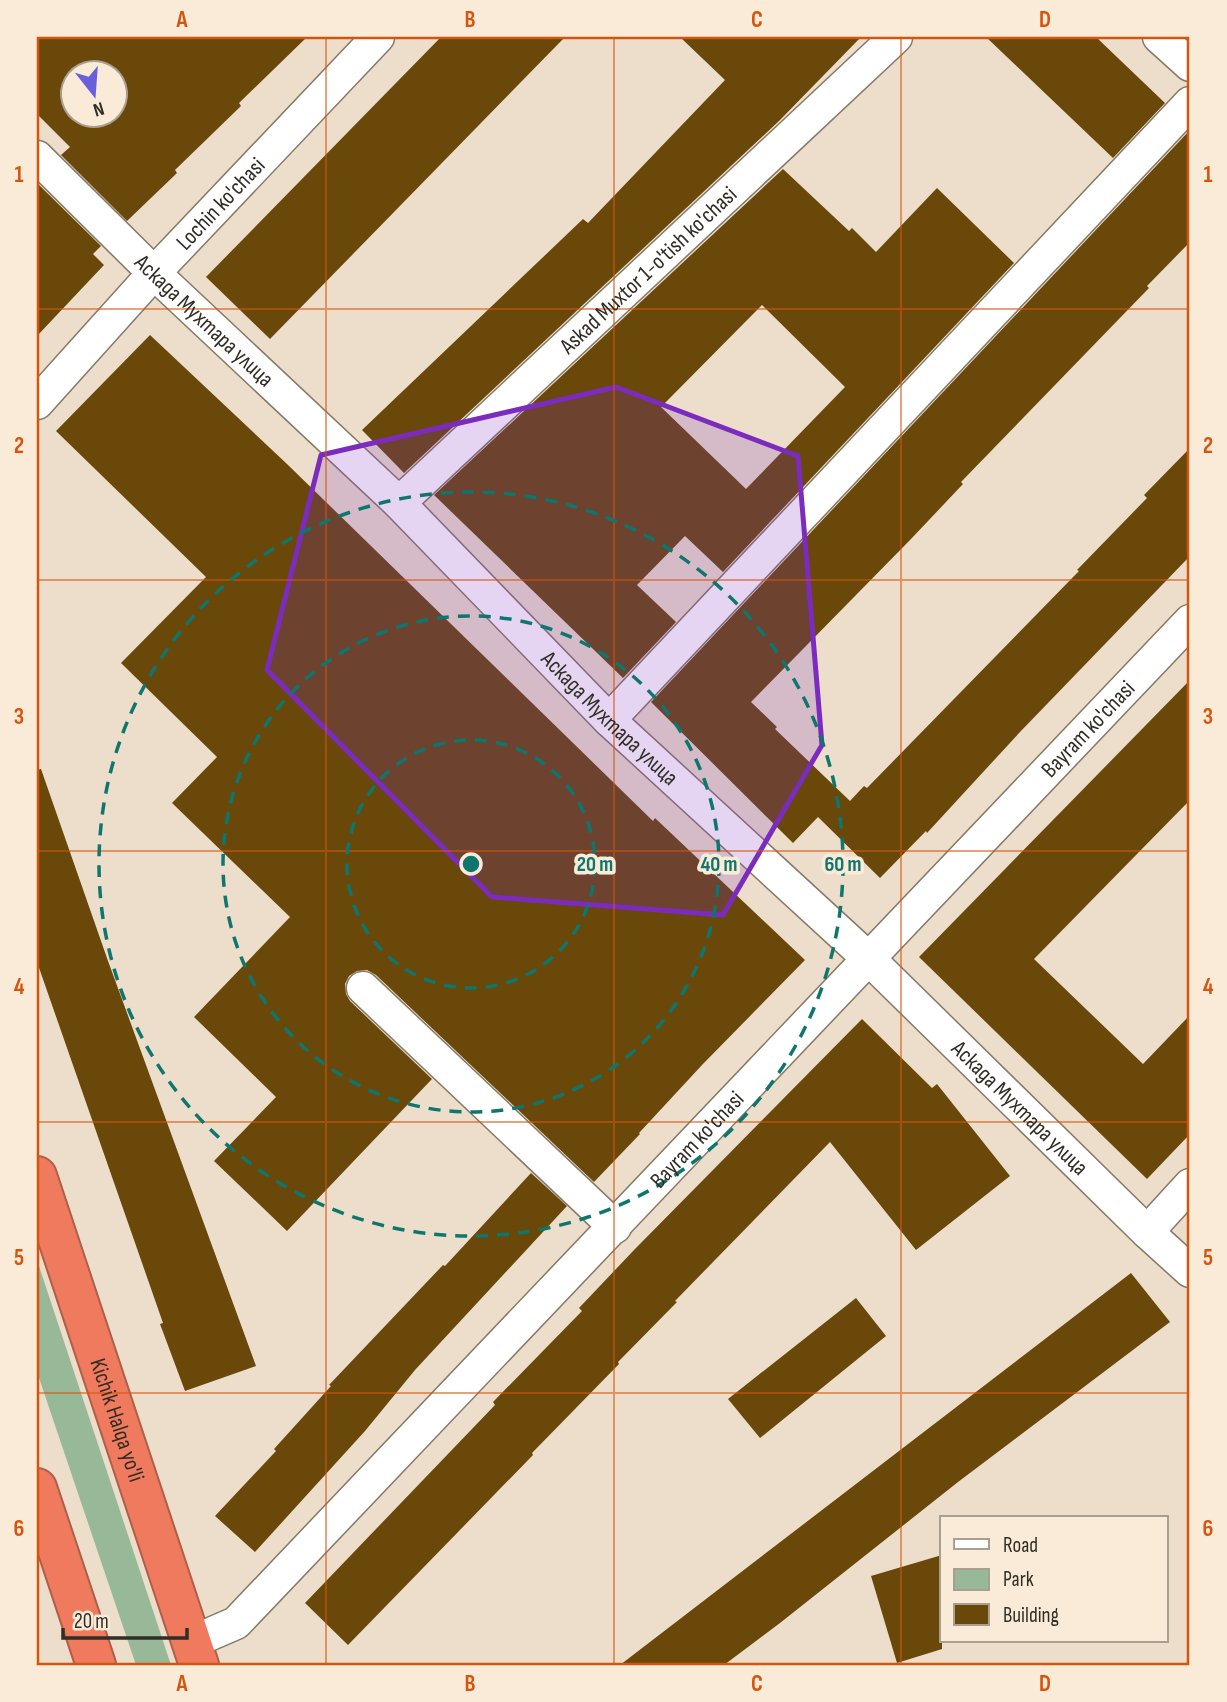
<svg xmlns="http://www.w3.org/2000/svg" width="1227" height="1702" viewBox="0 0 1227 1702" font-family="'Sofia Sans Condensed',sans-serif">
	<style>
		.green { fill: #98b998 }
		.building { fill: #69480a; fill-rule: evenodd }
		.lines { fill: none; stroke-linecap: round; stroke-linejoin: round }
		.street-casing { stroke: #867967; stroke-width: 35 }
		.highway-casing { stroke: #ad5f4a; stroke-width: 42 }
		.street { stroke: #fff; stroke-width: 32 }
		.highway { stroke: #ef7a5e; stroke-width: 38 }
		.marked { fill: #7b2cbf; fill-opacity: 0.2; stroke: #7b2cbf; stroke-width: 5; stroke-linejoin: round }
		.grid { fill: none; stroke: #d6550e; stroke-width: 2; stroke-opacity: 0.55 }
		.ring { fill: none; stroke: #0f766e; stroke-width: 3.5; stroke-dasharray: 12 9 }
		.labels { text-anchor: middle; stroke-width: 7; stroke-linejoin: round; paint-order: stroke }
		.street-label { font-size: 23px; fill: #322d25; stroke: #f9ebd7 }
		.centre { fill: #0f766e; stroke: #f9ebd7; stroke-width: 3.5 }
		.ring-label { font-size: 21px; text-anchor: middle; font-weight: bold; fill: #0f766e; stroke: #f9ebd7; stroke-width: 7; stroke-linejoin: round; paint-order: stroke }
		.neatline { fill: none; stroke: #d6550e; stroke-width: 2.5 }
		.grid-label { font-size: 23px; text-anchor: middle; font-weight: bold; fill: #d6550e }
	</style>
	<rect width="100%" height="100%" fill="#ecdeca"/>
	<path class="green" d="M37 1260 171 1665H136L37 1372Z"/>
	<path class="building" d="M37 37H307L239 103 241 106 175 170 177 173 127 221 61 155 70 147 37 114ZM74 74H116V116H74Z
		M441 37H565L270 339 206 277Z
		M680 37H861L780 120 404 473 362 430 583 219 588 223 725 80Z
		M986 37H1096L1165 103 1113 158Z
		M1190 130V242L1147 286 1149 288 961 482 963 484 911 539 751 702 777 727 775 729 850 801 864 786 867 788 1079 571 1077 570 1147 498 1144 495 1190 448V556L1020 732 927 833 926 831 880 878 818 817 793 843 651 702Z
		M783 169 849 231 852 228 876 252 937 188 1014 263 723 572 685 536 637 585 676 622 623 678 434 495ZM762 305 845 387 746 489 661 407Z
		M37 183 101 246 93 254 104 265 37 336Z
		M150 335 287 464 653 821 655 818 805 960 702 1065 639 1133 640 1134 594 1182 376 975 367 970 357 971 349 976 345 984 346 994 350 1001 432 1079 287 1231 214 1161 276 1097 194 1017 290 917 172 803 217 757 121 663 206 577 56 431Z
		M1190 680V800L1034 959 1143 1064 1190 1015V1134L1147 1179 919 957Z
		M41 769 108 961 256 1366 185 1391 160 1324 163 1323 37 962V770Z
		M862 1019 932 1088 937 1084 1010 1176 916 1250 830 1142 675 1301 677 1302 618 1362 619 1364 532 1453 533 1455 348 1645 305 1603 495 1405 493 1402 582 1311 579 1308 634 1250Z
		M531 1173 567 1206 415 1370 365 1431 255 1552 215 1516 276 1451 274 1449 331 1386 329 1385 443 1265 445 1266Z
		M1131 1273 1170 1322 958 1482 780 1623 724 1665H620Z
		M856 1298 886 1336 760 1438 728 1399Z
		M942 1555V1649L897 1663 871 1576Z"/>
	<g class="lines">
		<defs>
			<g id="street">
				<path d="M1159 37 1190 65"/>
				<path id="s1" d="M37 157 154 273 399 503 609 720 869 959 1147 1232 1190 1271"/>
				<path id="s2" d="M37 403 154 273 378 37"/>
				<path id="s3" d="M399 503 896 37"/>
				<path d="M609 720 1190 103"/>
				<path d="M363 988 615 1227"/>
				<path d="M1147 1232 1190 1185"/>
				<path id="s4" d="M192 1642 236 1623 1190 621"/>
			</g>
			<g id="highway">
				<path id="s5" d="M37 1176 199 1665"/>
				<path d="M37 1488 96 1665"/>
			</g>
		</defs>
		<use href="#street" class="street-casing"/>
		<use href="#highway" class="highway-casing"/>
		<use href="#street" class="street"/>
		<use href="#highway" class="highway"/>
	</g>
	<path class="marked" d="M616 387 798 456 822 745 723 915 492 897 267 670 321 455Z"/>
	<path class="grid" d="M326 37V1665M614 37V1665M901 37V1665M37 309H1190M37 580H1190M37 851H1190M37 1122H1190M37 1393H1190"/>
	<g class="ring">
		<circle cx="471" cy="864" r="124"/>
		<circle cx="471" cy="864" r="248"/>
		<circle cx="471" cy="864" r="372"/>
	</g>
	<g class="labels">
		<g class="street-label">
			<text dy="8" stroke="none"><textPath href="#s2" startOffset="271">Lochin ko'chasi</textPath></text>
			<text dy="8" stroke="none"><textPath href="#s3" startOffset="341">Askad Muxtor 1-o'tish ko'chasi</textPath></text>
			<text dy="8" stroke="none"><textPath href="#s1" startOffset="234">Аскада Мухтара улица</textPath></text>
			<text dy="8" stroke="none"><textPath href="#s1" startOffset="802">Аскада Мухтара улица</textPath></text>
			<text dy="8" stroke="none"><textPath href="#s4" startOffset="1283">Bayram ko'chasi</textPath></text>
			<text dy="8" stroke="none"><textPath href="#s1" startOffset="1368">Аскада Мухтара улица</textPath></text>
			<text dy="8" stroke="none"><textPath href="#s4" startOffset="716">Bayram ko'chasi</textPath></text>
			<text dy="8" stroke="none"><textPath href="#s5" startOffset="257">Kichik Halqa yo'li</textPath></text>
		</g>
	</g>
	<circle cx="471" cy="864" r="10" class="centre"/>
	<g class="ring-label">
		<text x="595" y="871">20 m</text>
		<text x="719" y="871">40 m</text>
		<text x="843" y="871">60 m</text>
	</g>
	<rect width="1227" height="1702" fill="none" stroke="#f9ebd7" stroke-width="77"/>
	<rect x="940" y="1516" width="228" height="126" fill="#f9ebd7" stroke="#a99f90" stroke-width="2"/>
	<rect x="954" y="1539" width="35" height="10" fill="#ffffff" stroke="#a99f90" stroke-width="2"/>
	<text x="1003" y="1552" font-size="21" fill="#322d25">Road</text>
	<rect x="954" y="1569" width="35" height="21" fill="#98b998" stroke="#a99f90" stroke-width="2"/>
	<text x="1003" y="1586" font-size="21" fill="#322d25">Park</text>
	<rect x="954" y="1604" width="35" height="21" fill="#69480a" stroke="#a99f90" stroke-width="2"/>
	<text x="1003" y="1622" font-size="21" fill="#322d25">Building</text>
	<g transform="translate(94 94) rotate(163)"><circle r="33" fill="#f9ebd7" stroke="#a99f90" stroke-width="2"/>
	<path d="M0-5L12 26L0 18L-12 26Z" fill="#6760da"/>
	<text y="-10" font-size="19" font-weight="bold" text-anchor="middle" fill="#322d25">N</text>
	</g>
	<path d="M63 1628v10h124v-10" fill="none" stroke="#322d25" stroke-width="3.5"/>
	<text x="74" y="1628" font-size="21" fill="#322d25" stroke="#f9ebd7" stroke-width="5" paint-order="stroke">20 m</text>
	<rect x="38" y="38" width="1150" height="1626" class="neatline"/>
	<g class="grid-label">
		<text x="182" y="27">A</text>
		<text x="470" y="27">B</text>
		<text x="757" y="27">C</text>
		<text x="1045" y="27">D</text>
		<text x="19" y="182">1</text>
		<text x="1208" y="182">1</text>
		<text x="19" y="453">2</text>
		<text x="1208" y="453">2</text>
		<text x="19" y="724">3</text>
		<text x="1208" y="724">3</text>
		<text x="19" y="994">4</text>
		<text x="1208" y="994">4</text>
		<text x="19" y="1265">5</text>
		<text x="1208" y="1265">5</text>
		<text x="19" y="1536">6</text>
		<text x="1208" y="1536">6</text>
		<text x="182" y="1691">A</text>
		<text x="470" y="1691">B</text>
		<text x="757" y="1691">C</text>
		<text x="1045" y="1691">D</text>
	</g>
</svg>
